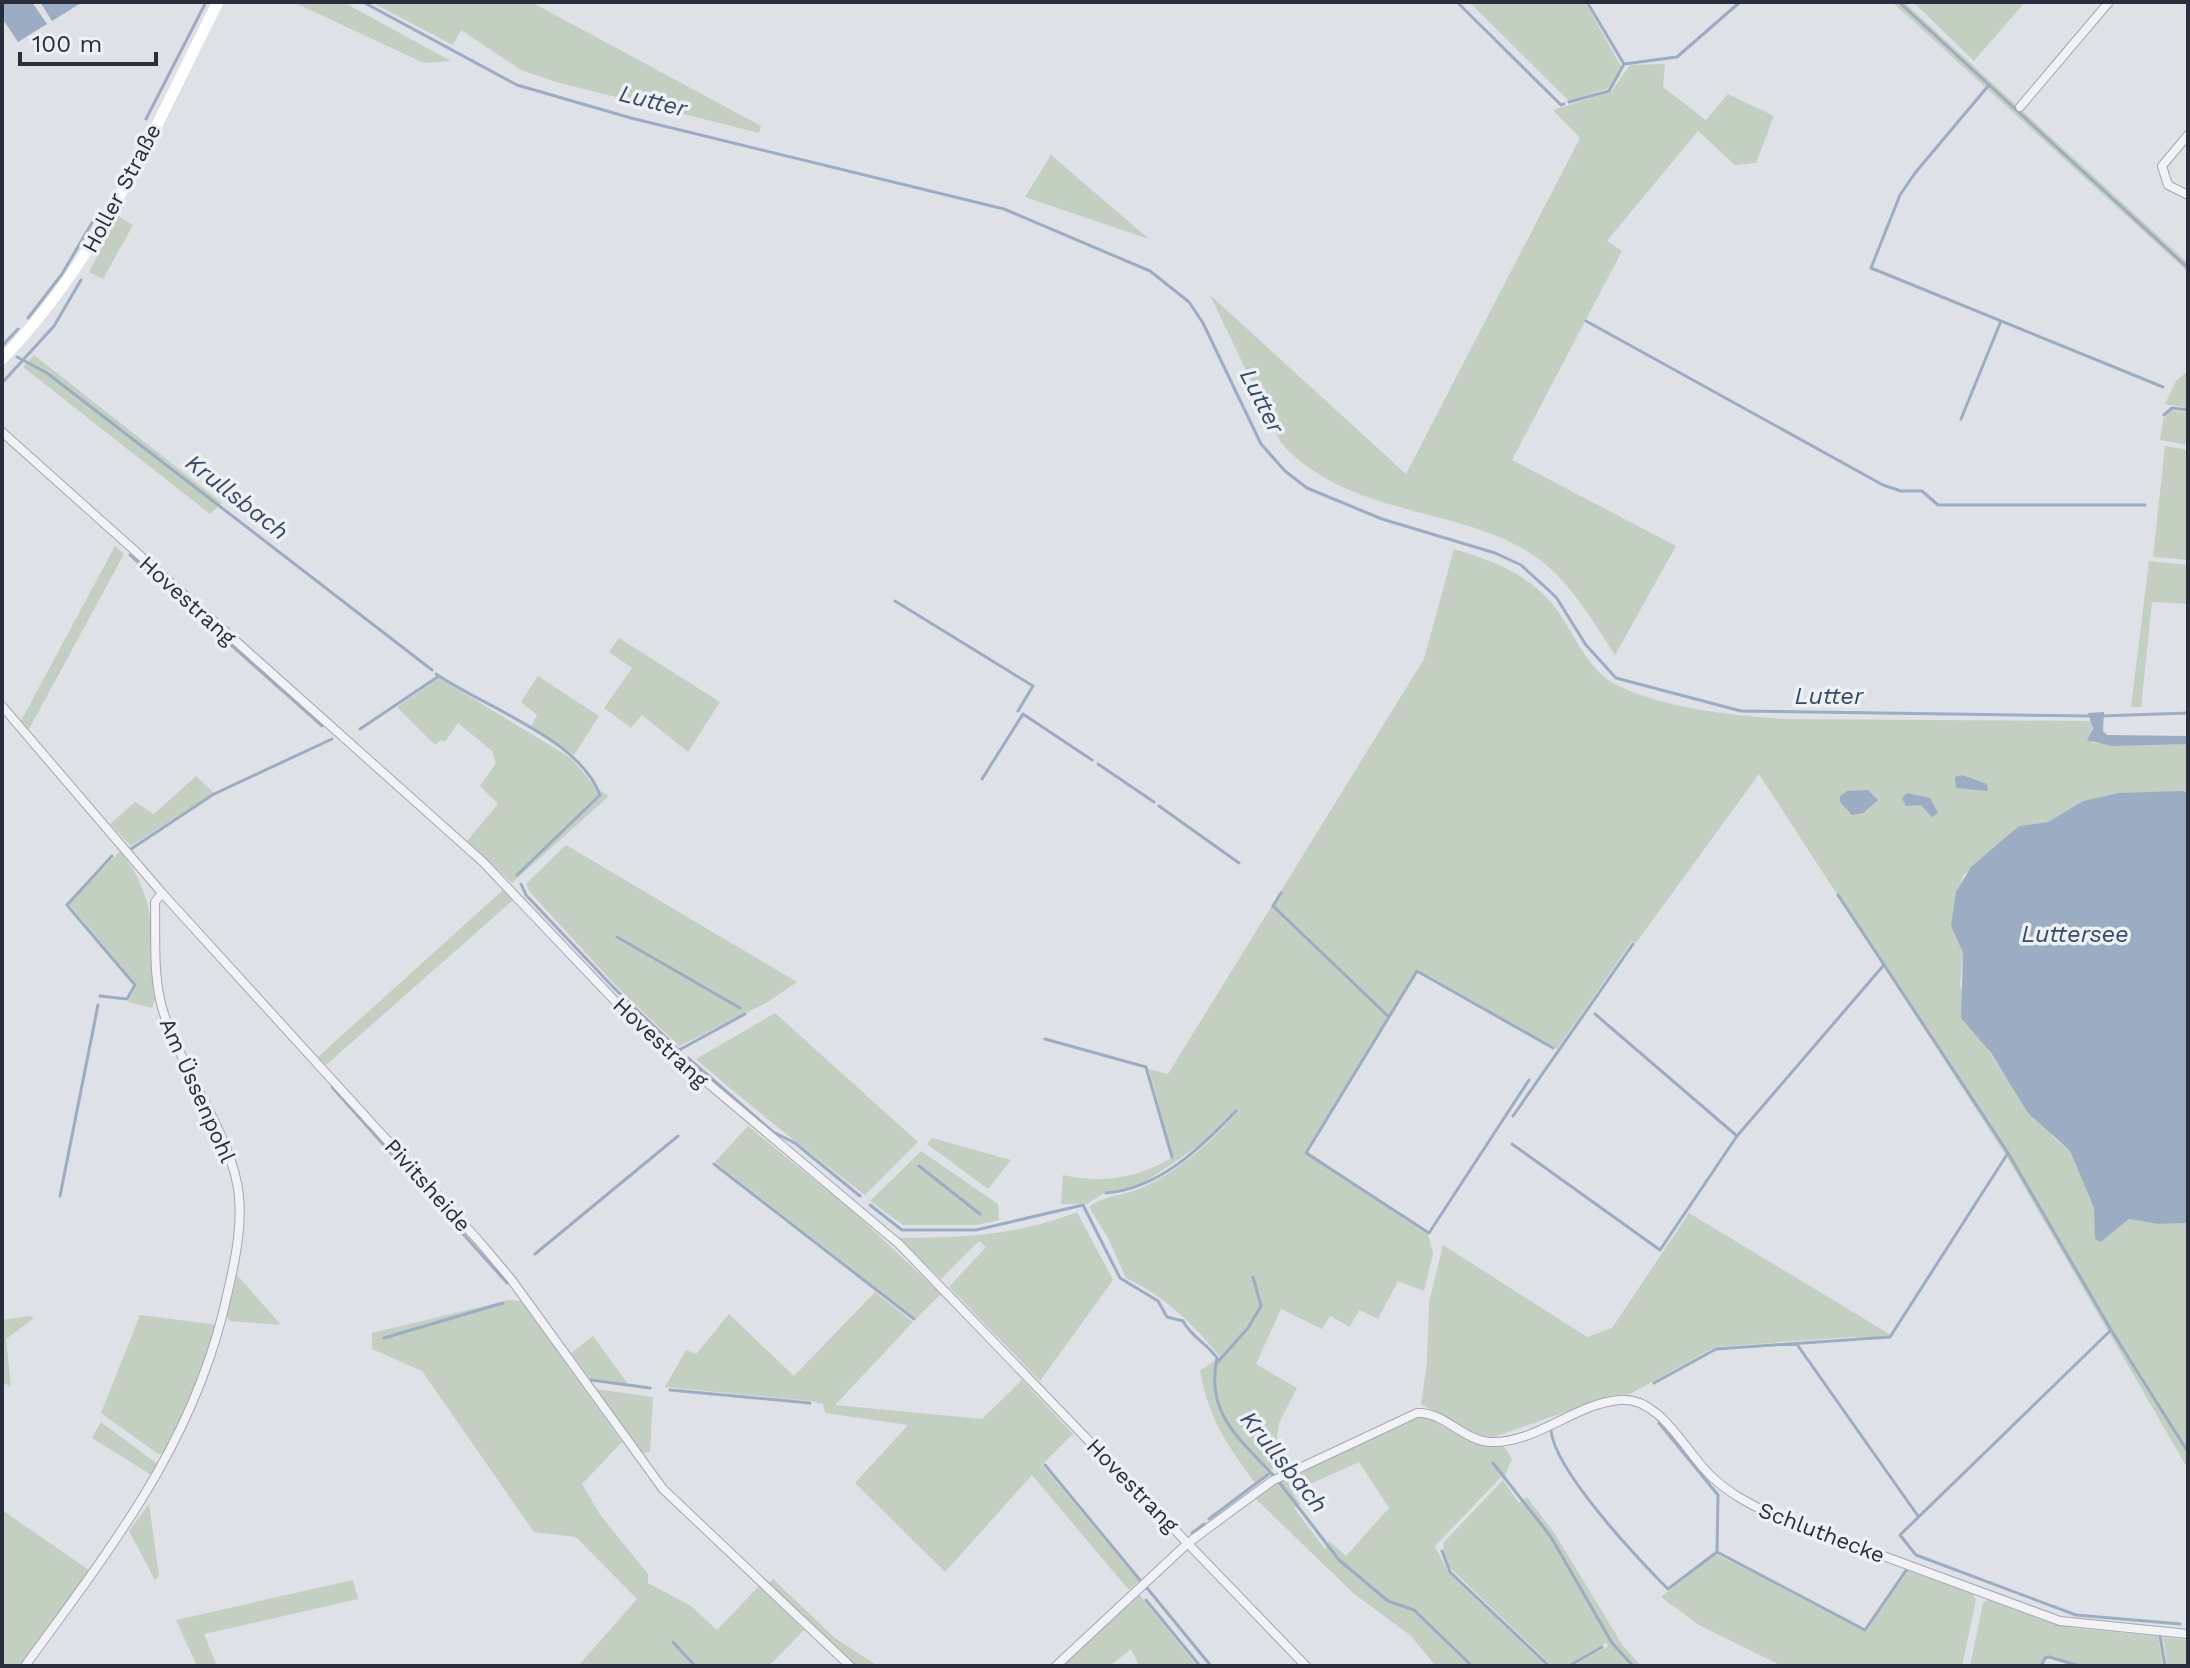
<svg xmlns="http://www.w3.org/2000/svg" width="2190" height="1668" viewBox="0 0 2190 1668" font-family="'Work Sans',sans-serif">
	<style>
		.green { fill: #c3cfc0; fill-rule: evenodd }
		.water { fill: #9cacc3 }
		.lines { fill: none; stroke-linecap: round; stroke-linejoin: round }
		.stream { stroke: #9cacc3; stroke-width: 3 }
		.street-casing { stroke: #a4a8b0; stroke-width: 10 }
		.street { stroke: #f0f2f5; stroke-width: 8 }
		.secondary { stroke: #fff; stroke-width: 11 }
		.labels { text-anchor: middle; stroke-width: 7; stroke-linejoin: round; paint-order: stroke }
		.street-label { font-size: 22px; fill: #292e3c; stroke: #edf0f4 }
		.water-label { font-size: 24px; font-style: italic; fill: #374a6b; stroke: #edf0f4 }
	</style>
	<rect width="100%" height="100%" fill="#dee1e6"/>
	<path class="green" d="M293 2H343L451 61 424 63Z
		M371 2H531L761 126 759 133 556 82 521 70 461 30 453 45Z
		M1469 2H1585L1622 68 1609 88 1569 101Z
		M1892 2H1904L2188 263V272Z
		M1913 2H2025L1974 61Z
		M1665 64 1663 87 1706 120 1728 94 1774 116 1756 163 1735 165 1698 131 1607 241 1622 251 1512 460 1676 546 1615 655C1596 626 1578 595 1553 571 1483 503 1355 525 1281 443L1210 295 1406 474 1580 138 1553 110 1611 92 1630 65Z
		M1051 155 1149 239 1025 197Z
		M118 216 133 225 103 279 89 272Z
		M34 355 222 503 210 514 23 367Z
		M2188 371V408L2165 404 2176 381Z
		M2171 410 2188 413V445L2160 440 2163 420Z
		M2165 446 2188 450V560L2153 557Z
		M115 546 124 554 29 729 21 721Z
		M1454 549C1490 560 1524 572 1550 601 1571 625 1584 666 1613 683 1655 707 1739 717 1787 719L2091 721 2093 743 2188 744V792L2118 793 2083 801 2048 822 2019 826 1963 876 1951 926 1963 953 1960 985 1980 1038 2019 1097 2056 1140 2070 1151 2094 1208 2101 1242 2129 1219 2158 1224 2188 1223V1469L2007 1157 1759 774 1636 943 1632 941 1557 1049 1417 969 1306 1150 1428 1234 1433 1253 1424 1291 1398 1281 1378 1319 1359 1310 1350 1327 1330 1316 1322 1329 1281 1309 1256 1364 1297 1388 1279 1423 1273 1468 1255 1483C1225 1441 1210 1422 1200 1371L1220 1357C1194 1324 1164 1296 1126 1278L1107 1236 1089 1207C1109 1193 1121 1197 1141 1188 1177 1173 1214 1140 1239 1110L1207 1140 1139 1186 1106 1192 1087 1204H1061L1063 1175C1102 1184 1139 1178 1173 1157L1149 1069 1168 1074 1424 659Z
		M2149 561 2188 565V604L2152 602 2141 707H2131Z
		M619 638 720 702 688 752 642 715 631 728 604 708 632 668 609 652Z
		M538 676 599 716 574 755 531 727 537 715 521 702Z
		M439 678 571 758 597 789 609 796 512 883 467 841 498 804 480 786 496 763 492 751 458 723 445 742 441 740 435 745 397 707Z
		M196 776 214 793 131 846 110 824 135 802 154 814Z
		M566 845 797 982 768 1002 679 1046 615 985 530 892 526 884Z
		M120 851C159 899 152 942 155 1000L152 1008 128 1002 137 985 69 904Z
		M503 890 513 900 326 1065 318 1057Z
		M775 1013 918 1142 865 1195C807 1151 751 1107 696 1059Z
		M748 1126 855 1213 941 1294 916 1319 715 1162Z
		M932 1138 1011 1160 988 1189 927 1144Z
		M921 1151 998 1204 999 1220 976 1225H903L870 1201Z
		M1077 1212 1113 1280 1040 1381 949 1287 986 1247 979 1241 941 1279 899 1238C964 1237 1015 1236 1077 1212Z
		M1689 1213 1891 1335 1876 1339 1851 1337 1715 1347 1630 1394 1614 1395 1491 1438 1478 1436 1421 1404 1427 1362 1429 1302 1443 1245 1587 1337 1612 1328Z
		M237 1275 281 1325 230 1321 226 1315Z
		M875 1292 913 1322 835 1405 982 1419 1022 1380 1073 1434 1042 1465 1139 1581 1129 1590 1032 1475 945 1572 855 1483 908 1425 825 1413 823 1404 811 1401 665 1387 686 1350 696 1354 729 1314 794 1376Z
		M509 1300 521 1301 622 1442 582 1484 601 1516 648 1574V1583L691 1606 717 1630 759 1586 804 1630 769 1666H578L637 1599 576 1537 534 1532 422 1371 372 1349V1333Z
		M140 1315 218 1325 200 1380 164 1453 158 1454 101 1413Z
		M29 1316 34 1318 6 1339 11 1387 2 1382V1320Z
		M593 1336 628 1384 590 1379 571 1353Z
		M595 1389 653 1397 650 1452 640 1453Z
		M1416 1417H1426C1447 1428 1479 1451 1503 1445L1512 1459 1503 1480 1519 1503 1527 1497 1555 1534 1623 1646 1641 1666H1573L1608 1646 1606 1643 1566 1666H1552L1445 1563 1443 1543 1503 1480 1501 1477 1435 1546 1448 1572 1547 1666H1436L1410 1635 1353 1593 1255 1498 1273 1486ZM1359 1462 1389 1508 1346 1556 1329 1541 1325 1549 1294 1508 1300 1504 1292 1492Z
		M101 1422 159 1465 153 1476 92 1438Z
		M149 1504 159 1576 155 1580 129 1531Z
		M2 1510 89 1570 22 1666H2Z
		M1716 1554 1865 1631 1908 1570 1973 1594 1976 1600 1962 1666H1782L1699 1625 1661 1597Z
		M773 1579 835 1638 878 1666H856L767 1585Z
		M353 1580 358 1599 204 1634 217 1666H197L176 1620Z
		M1138 1593 1197 1666H1139L1131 1649 1110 1666H1061Z
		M1989 1598 2072 1628 2158 1636 2163 1666H2085L2046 1656 2039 1666H1970L1983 1603Z
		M2163 1637 2188 1640V1666H2167Z"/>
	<path class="water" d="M2 2H32L47 24 18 42 2 18Z
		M40 2H80L81 3 52 21Z
		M2104 712 2103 731 2107 735 2188 736V744L2112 746 2087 740 2093 729 2088 713Z
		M1962 775 1987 784 1988 791 1956 788 1955 777Z
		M1868 790 1878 800 1863 813 1852 815 1840 802V796L1847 791Z
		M2180 791 2188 792V1223L2158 1224 2129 1219 2101 1242 2095 1239 2094 1208 2070 1151 2028 1113 1991 1053 1961 1018 1963 953 1951 926 1956 892 1971 867 2019 826 2048 822 2083 801 2118 793Z
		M1907 793 1930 798 1938 813 1932 817 1921 805 1906 806 1902 798Z"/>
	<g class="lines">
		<path class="stream" d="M363 2 517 85 631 118 1004 209 1150 271 1189 302 1203 323 1261 444 1285 471 1307 488 1382 519 1495 553 1521 565 1556 597 1586 645 1616 678 1741 711 2093 716
			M1457 2 1561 105 1564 104
			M1587 2 1624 64
			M1899 2 2188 268
			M1624 64 1677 57 1740 2
			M1989 85 1915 173 1900 195 1871 268 2163 387
			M1569 102 1609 91 1624 64
			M146 119 206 2
			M28 318 62 274 93 221
			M1586 321 1883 485 1901 491H1922L1938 505H2145
			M2 346 18 329
			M17 357 47 373 432 670
			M2 383 54 326 81 280
			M2164 415 2172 408 2188 410
			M1961 419 2001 321
			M130 555 322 726
			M895 601 1033 686 1018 711
			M436 674C484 707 580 739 600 795L517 875
			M2100 716 2188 713
			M360 729 439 676
			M1098 764 1154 802
			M982 779 1023 714 1092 760
			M1159 806 1239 863
			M131 849 214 794 332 739
			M521 884 526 895 613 987 680 1051
			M1281 893 1273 906 1389 1017
			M1838 895 2008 1153 2111 1330 2188 1452
			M617 937 740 1008
			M100 996 127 999 135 985 67 905 112 856
			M1595 1014 1737 1136
			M1045 1039 1146 1067 1172 1157
			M679 1050 745 1014
			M688 1058 773 1132 795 1143 860 1196
			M1529 1080 1429 1233 1306 1153 1417 971 1553 1048
			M332 1087 507 1283
			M1513 1116 1633 944
			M1512 1144 1660 1250 1737 1136 1883 966
			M714 1164 914 1319
			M919 1166 980 1214
			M1106 1193C1158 1189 1201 1148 1236 1111
			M60 1196 98 1005
			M870 1205 902 1230H976L1083 1205 1120 1278 1158 1301 1167 1317 1183 1321C1191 1337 1207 1343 1217 1358 1205 1414 1240 1439 1274 1476
			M535 1254 678 1136
			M2111 1330 1900 1535 1916 1555 2076 1615 2180 1624
			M384 1338 503 1303
			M1796 1343 1918 1516
			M1216 1364 1248 1328 1261 1306 1253 1277
			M591 1380 650 1388
			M1654 1383 1716 1349 1890 1337 2008 1153
			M670 1390 810 1403
			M1659 1423 1718 1495 1717 1552
			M1551 1430C1554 1470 1638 1559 1668 1589L1717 1552
			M1493 1463 1551 1537 1612 1643 1633 1666
			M1045 1465 1140 1580
			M1279 1482 1339 1560 1388 1601 1414 1610 1472 1666
			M1209 1519 1270 1473
			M1192 1533 1204 1524
			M1442 1551 1450 1572 1549 1666
			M1717 1552 1865 1630 1907 1569
			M1147 1588 1211 1666
			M1146 1600 1200 1666
			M2160 1636 2165 1666
			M673 1642 695 1666
			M1569 1666 1602 1647
			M2041 1666 2045 1658 2049 1657 2080 1666"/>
		<defs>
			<path id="street" d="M2020 107 2109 2
				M2188 135 2162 166 2168 185 2188 195
				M2 432 483 862 634 1021 899 1244 1306 1666
				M2 706 162 893 478 1240 511 1279 663 1489 850 1666
				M25 1666C112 1546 197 1440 228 1291 236 1257 244 1218 237 1183 226 1129 183 1070 165 1017 152 981 156 939 155 902L162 893
				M1056 1666 1188 1543 1272 1481 1417 1413C1443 1411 1464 1441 1490 1442 1535 1444 1575 1404 1619 1400 1660 1396 1684 1450 1710 1475 1728 1493 1750 1504 1772 1515L2060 1621 2188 1634"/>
		</defs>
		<use href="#street" class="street-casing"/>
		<use href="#street" class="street"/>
		<path class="secondary" d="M2 359C100 259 155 126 218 2"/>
	</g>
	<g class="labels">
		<g class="street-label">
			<text transform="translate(121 188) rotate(-62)" y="8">Holler Straße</text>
			<text transform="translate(188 600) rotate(42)" y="8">Hovestrang</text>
			<text transform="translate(661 1042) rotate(43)" y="8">Hovestrang</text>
			<text transform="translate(198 1090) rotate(66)" y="8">Am Üssenpohl</text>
			<text transform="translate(428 1185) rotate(48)" y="8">Pivitsheide</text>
			<text transform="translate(1133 1485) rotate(46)" y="8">Hovestrang</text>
			<text transform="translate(1822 1532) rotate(21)" y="8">Schluthecke</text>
		</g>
		<g class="water-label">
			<text transform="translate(653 101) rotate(14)" y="8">Lutter</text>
			<text transform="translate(1262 401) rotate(63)" y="8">Lutter</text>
			<text transform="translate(237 497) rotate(38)" y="8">Krullsbach</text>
			<text x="1829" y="704">Lutter</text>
			<text x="2075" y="942">Luttersee</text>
			<text transform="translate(1284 1462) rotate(51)" y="8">Krullsbach</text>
		</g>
	</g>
	<rect width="2190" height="1668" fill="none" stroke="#292e3c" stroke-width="8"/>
	<path d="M20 52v12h136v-12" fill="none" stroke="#292e3c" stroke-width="4"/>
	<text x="32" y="52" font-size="24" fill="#292e3c" stroke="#edf0f4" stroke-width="6" paint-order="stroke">100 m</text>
</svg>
